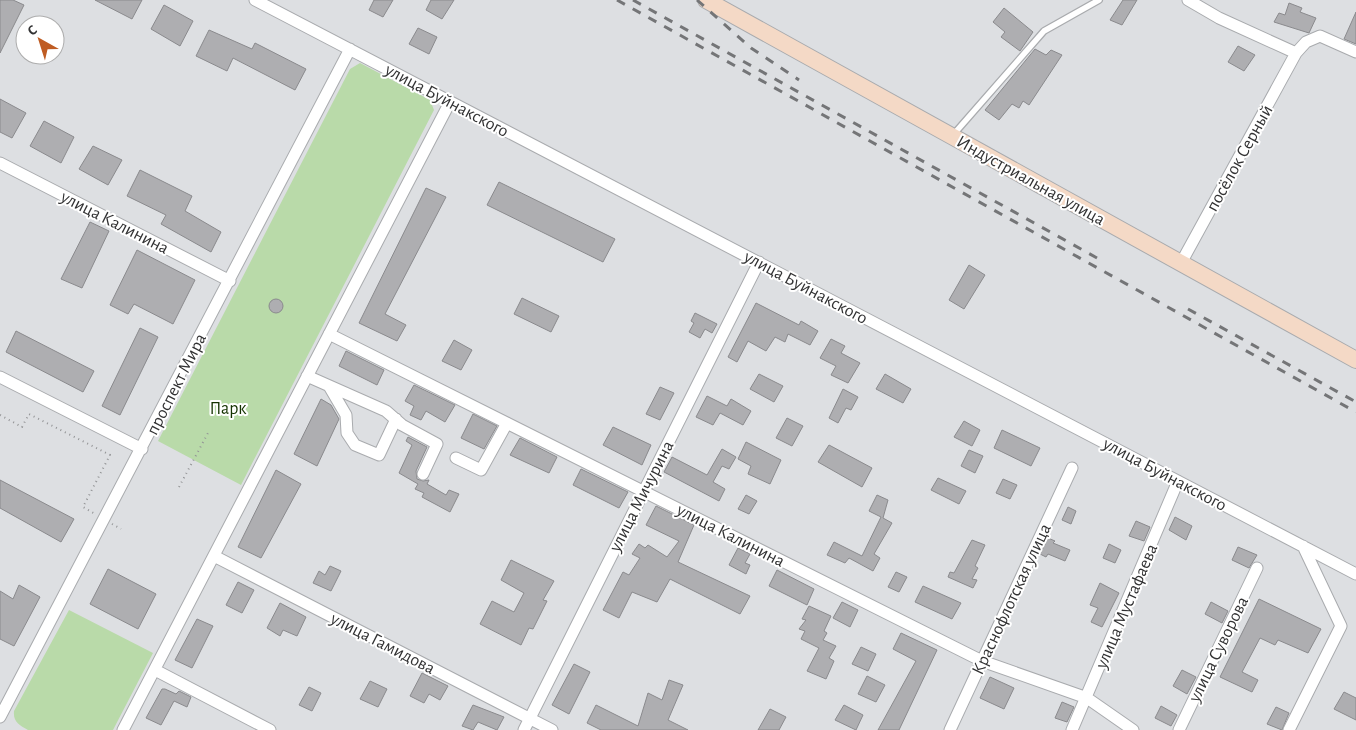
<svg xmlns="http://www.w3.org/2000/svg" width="1356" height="730" viewBox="0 0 1356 730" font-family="'Alegreya Sans',sans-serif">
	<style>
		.green { fill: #b9daa9 }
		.building { fill: #aeaeb1; stroke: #8a8a8d }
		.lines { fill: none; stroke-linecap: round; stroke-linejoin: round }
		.lane-casing { stroke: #a9abae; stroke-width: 8 }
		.street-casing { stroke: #a9abae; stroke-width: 13 }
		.secondary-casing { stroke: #a9abae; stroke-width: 18 }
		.path { stroke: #939496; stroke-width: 2; stroke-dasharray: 1 4; stroke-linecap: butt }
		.lane { stroke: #fff; stroke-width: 5.5 }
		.street { stroke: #fff; stroke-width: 11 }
		.secondary { stroke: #f4d9c6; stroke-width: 16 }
		.rail { stroke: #747577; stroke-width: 3; stroke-dasharray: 9 9; stroke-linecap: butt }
		.labels { text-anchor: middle; stroke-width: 4; stroke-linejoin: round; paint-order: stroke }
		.street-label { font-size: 18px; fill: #323233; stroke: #fff }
		.park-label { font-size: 18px; fill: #143200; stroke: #fff }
	</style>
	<rect width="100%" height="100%" fill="#dddfe2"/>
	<path class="green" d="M360 63 430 100 434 110 241 485 158 441 350 69Z
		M69 610 153 653 113 730H28C19 725 13 722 14 711Z"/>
	<path class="building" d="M0 0H13L24 5 0 53Z
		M95 0H142L132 19Z
		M374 0H393L383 17 369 10Z
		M431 0H454L442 19 426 10Z
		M1123 0H1137L1122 25 1110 20Z
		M1289 3 1302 8 1300 12 1316 18 1309 33 1274 22 1279 13 1285 15Z
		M164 5 193 21 180 46 151 29Z
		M1004 8 1033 32 1020 51 1001 37 1005 32 993 22Z
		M1356 12V44L1344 39Z
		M418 28 437 37 429 54 409 44Z
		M209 30 252 49 255 43 306 69 295 90 233 58 227 71 196 56Z
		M1238 46 1255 55 1244 71 1228 62Z
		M1035 49 1046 55 1051 50 1062 55 1029 105 1023 101 1019 108 1012 104 999 120 985 110Z
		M0 99 26 113 12 138 0 132Z
		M44 121 74 137 61 163 30 146Z
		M93 146 122 160 108 185 79 169Z
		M140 170 192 196 185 211 221 232 211 252 161 224 166 215 127 196Z
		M499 182 615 239 603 262 487 205Z
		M426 188 446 197 385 314 406 325 397 341 359 323Z
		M90 222 109 231 82 288 61 279Z
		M137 250 195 280 173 324 134 304 128 314 110 305Z
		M969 265 985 275 964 309 949 300Z
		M522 298 559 316 551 332 514 314Z
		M269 306a7 7 0 1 1 14 0a7 7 0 1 1-14 0Z
		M756 303 799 325 801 321 818 331 810 345 788 334 785 342 775 337 766 351 748 341 737 362 728 357Z
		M695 313 717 324 712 333 705 329 700 338 689 332 694 323 691 321Z
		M140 328 158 337 120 415 102 406Z
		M16 331 94 371 83 392 6 352Z
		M831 339 845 346 841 353 860 363 848 383 831 375 836 366 820 358Z
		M454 340 472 350 461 370 442 361Z
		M346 351 384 370 377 385 339 366Z
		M759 374 783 386 774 402 750 389Z
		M885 374 911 389 903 403 876 389Z
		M414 385 455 405 445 422 426 411 421 420 410 415 414 406 405 401Z
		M660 387 674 393 660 420 646 414Z
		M843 389 858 397 851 410 846 408 838 423 829 418Z
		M707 396 727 406 731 399 751 411 743 425 720 413 713 425 696 417Z
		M321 399 331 405 339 419 317 466 294 454Z
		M473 414 497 426 484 449 461 438Z
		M787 418 803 426 792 446 776 438Z
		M964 421 980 430 972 446 954 437Z
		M613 427 651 445 642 465 603 445Z
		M1002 430 1040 448 1031 466 994 448Z
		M408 437 427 447 416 471 417 479 423 481 429 480 427 484 446 495 449 490 459 494 450 512 422 497 424 493 415 489 418 484 399 473 412 445 406 441Z
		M520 438 557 457 549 473 510 455Z
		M746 442 781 460 770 484 748 474 751 466 738 459Z
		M829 445 872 468 862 487 818 462Z
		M722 449 736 457 729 469 722 466 713 482 725 489 719 501 664 472 672 457 707 475Z
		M969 450 983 456 975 473 961 466Z
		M581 469 628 492 619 508 573 485Z
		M276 470 301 484 261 558 238 547Z
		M938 478 966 491 959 504 931 490Z
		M1003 479 1017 485 1010 499 996 493Z
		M0 480 74 519 61 542 0 508Z
		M746 495 757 501 749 514 738 509Z
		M877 495 888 500 883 518 892 523 874 554 880 558 873 571 849 558 845 563 827 555 834 542 862 556 881 517 869 511Z
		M656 506 694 525 678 562 750 596 740 614 670 579 657 602 632 592 619 618 603 610 623 572 629 575 640 558 632 554 639 544 645 548 648 545 667 557 679 541 646 525Z
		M1068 507 1076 511 1071 524 1062 520Z
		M1175 517 1192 526 1186 540 1169 530Z
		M1136 521 1150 527 1144 541 1129 536Z
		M1048 538 1055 541 1053 543 1070 550 1065 561 1048 554 1046 557 1040 554Z
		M972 540 985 545 975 566 978 568 972 579 977 580 973 588 948 577 950 572 954 573Z
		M1109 544 1121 550 1115 563 1103 558Z
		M1238 547 1257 555 1249 568 1232 560Z
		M738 548 750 554 745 563 750 565 746 574 729 565Z
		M511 560 554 581 543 600 547 601 533 629 529 628 521 645 480 624 492 601 514 612 524 593 501 580Z
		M330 566 341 571 331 591 313 583 319 571 325 575Z
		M108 569 156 594 138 629 90 604Z
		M777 570 814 589 807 605 769 586Z
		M896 572 907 577 899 592 888 587Z
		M238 582 254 590 242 613 226 605Z
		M1100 583 1119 593 1102 627 1091 622 1098 608 1090 605Z
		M19 585 40 597 14 646 0 639V591L13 599Z
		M923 586 961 603 952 619 915 602Z
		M1259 599 1321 629 1308 653 1278 640 1275 645 1260 638 1242 672 1258 680 1252 692 1220 677Z
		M842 602 858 610 850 627 833 618Z
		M1211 602 1228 611 1222 623 1205 614Z
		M280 603 306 617 297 636 283 630 280 636 267 628Z
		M809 606 831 616 824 631 827 633 823 640 836 646 829 658 834 661 826 679 807 671 819 648 801 639 805 631 799 629 806 620 802 619Z
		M197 619 213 626 192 668 175 660Z
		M901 633 937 650 899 730H878L916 661 893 649Z
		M861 647 876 654 868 671 852 664Z
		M574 664 590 672 569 714 552 705Z
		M1182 670 1196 677 1187 694 1173 686Z
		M422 673 448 686 440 700 429 694 424 703 410 696Z
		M867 676 885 685 876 702 858 694Z
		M990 677 1014 688 1004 709 980 698Z
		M669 680 683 685 668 720 688 730H601L587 723 596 705 638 726 648 693 662 700Z
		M370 681 387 689 378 707 360 699Z
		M309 687 321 693 312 711 299 705Z
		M162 689H165L176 694 179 691 191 697 187 707 174 701 161 725 146 718Z
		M1344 692 1356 698V720L1334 709Z
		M1062 702 1074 707 1067 722 1055 718Z
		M473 705 504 717 497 730 478 722 473 730 462 726Z
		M844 705 863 715 856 730 835 720Z
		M1161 706 1177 715 1171 726 1155 718Z
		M1276 707 1289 713 1282 730 1267 724Z
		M770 709 786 717 779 730H758Z"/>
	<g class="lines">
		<defs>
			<path id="lane" d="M953 135 1044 31 1099 0"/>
			<path id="street" d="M255 0 1356 574
				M1188 0 1219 18 1296 53
				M0 163 230 281
				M1181 263 1296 53 1306 42 1320 36 1356 52
				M329 334 982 661 1087 698 1133 730
				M307 376 386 411 402 425 437 444 423 474
				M0 377 142 449
				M329 386 346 415 347 433 355 445 379 455 396 419
				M456 458 481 470 507 423
				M214 556 552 730
				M155 670 270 730
				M0 717 350 49
				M123 730 450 102
				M524 730 759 262
				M950 730 1072 468
				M1072 730 1178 481
				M1179 730 1257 568
				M1289 730 1341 626 1303 546"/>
			<path id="secondary" d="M706 0 1356 360"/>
		</defs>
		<use href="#lane" class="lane-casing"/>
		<use href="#street" class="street-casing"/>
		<use href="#secondary" class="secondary-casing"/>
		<path class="path" d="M0 415 22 427 29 414 110 455 83 507 95 514
			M179 487 208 433
			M112 524 121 529"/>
		<use href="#lane" class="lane"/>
		<use href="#street" class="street"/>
		<use href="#secondary" class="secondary"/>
		<path class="rail" d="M617 0 1356 412
			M633 0 1097 258
			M697 0 751 48 799 80
			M1188 309 1356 402"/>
	</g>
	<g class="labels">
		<g class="street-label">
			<text transform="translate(447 100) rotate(28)" y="6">улица Буйнакского</text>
			<text transform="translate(1239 158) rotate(-61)" y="6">посёлок Серный</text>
			<text transform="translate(1031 180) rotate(29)" y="6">Индустриальная улица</text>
			<text transform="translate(115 222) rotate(27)" y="6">улица Калинина</text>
			<text transform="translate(806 287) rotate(28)" y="6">улица Буйнакского</text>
			<text transform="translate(176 384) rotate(-63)" y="6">проспект Мира</text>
			<text transform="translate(1165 474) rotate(28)" y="6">улица Буйнакского</text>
			<text transform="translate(641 496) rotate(-63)" y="6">улица Мичурина</text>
			<text transform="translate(731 535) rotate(27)" y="6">улица Калинина</text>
			<text transform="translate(1011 599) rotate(-65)" y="6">Краснофлотская улица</text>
			<text transform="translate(1126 606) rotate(-67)" y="6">улица Мустафаева</text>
			<text transform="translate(383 643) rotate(27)" y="6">улица Гамидова</text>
			<text transform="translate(1218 649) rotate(-64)" y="6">улица Суворова</text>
		</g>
		<g class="park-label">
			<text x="228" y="414">Парк</text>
		</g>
	</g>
	<g transform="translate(40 40) rotate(321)"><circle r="24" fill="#ffffff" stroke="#adadad"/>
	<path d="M0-4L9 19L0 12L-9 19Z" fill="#bf5c23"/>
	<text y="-8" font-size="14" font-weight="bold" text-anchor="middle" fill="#323233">С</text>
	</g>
</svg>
